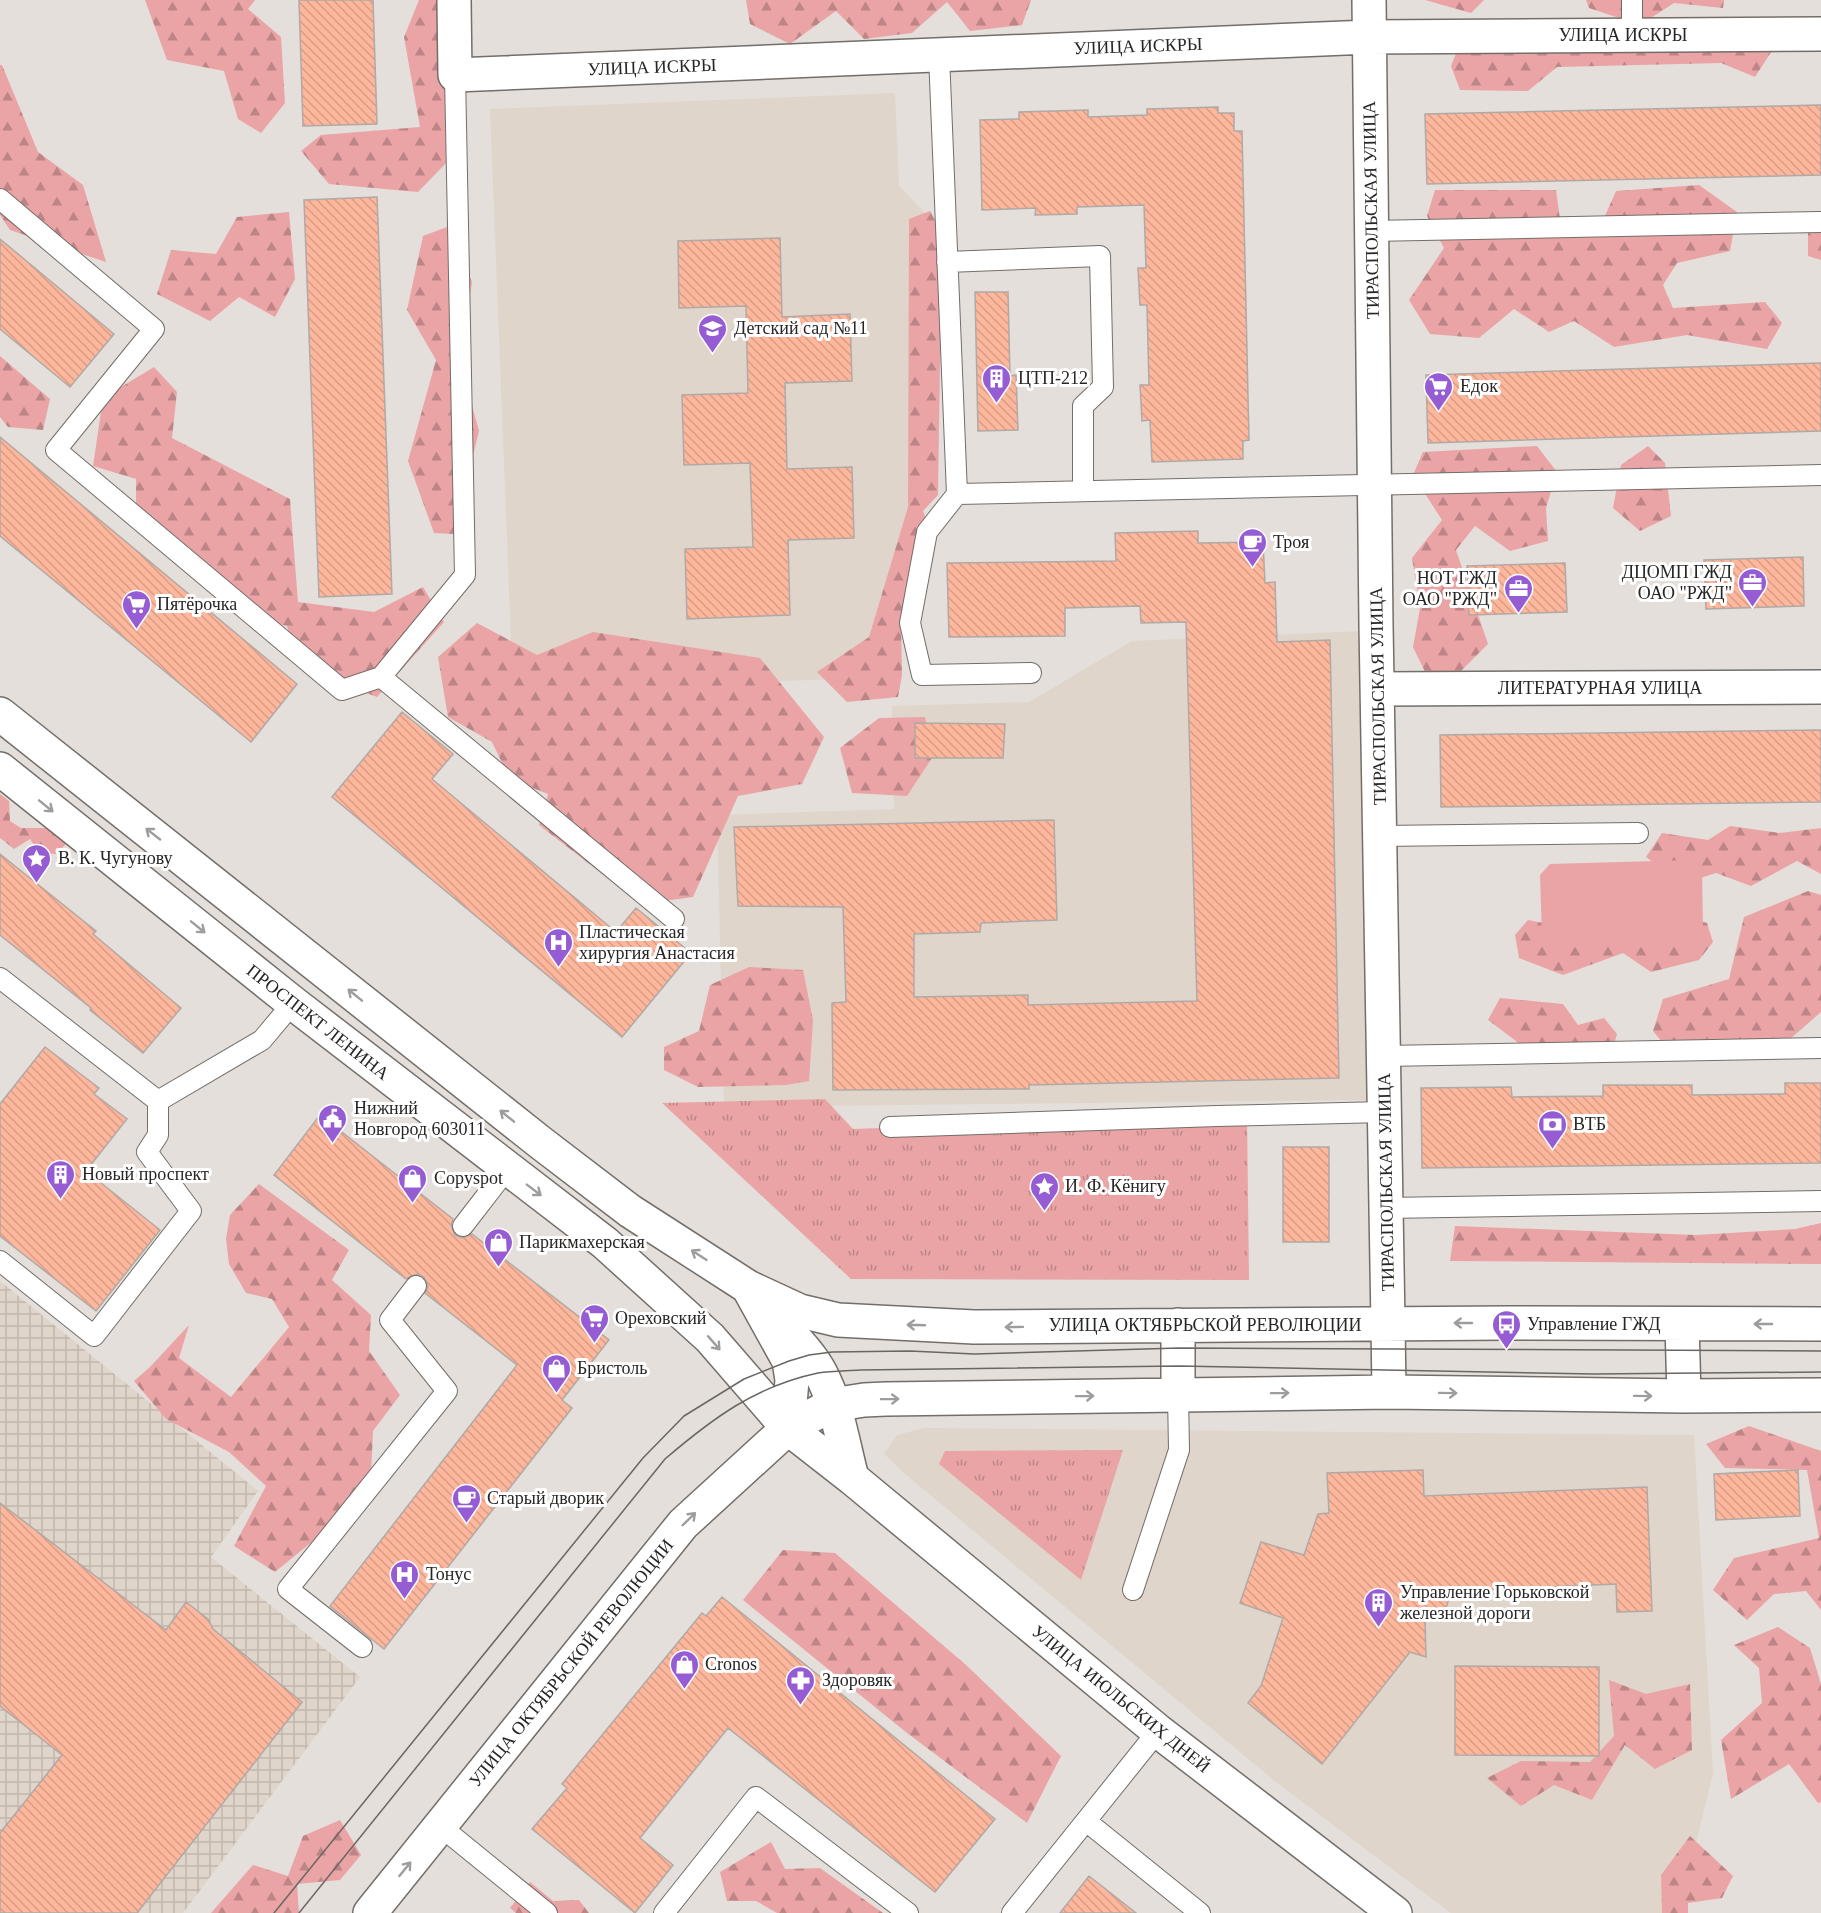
<svg xmlns="http://www.w3.org/2000/svg" width="1821" height="1913" viewBox="0 0 1821 1913" font-family="'Times New Roman',serif">
	<style>
		.built { fill: #e0d5ca }
		.industrial { fill: url(#industrial-grid) }
		.grass { fill: url(#grass-tufts) }
		.forest { fill: url(#forest-firs) }
		.pitch { fill: #eaa4a6 }
		.building { fill: url(#building-back-hatch); stroke: #b0a9a7; stroke-width: 1.5 }
		.lines { fill: none; stroke-linecap: round; stroke-linejoin: round }
		.service-casing { stroke: #736e69; stroke-width: 22 }
		.minor-casing { stroke: #736e69; stroke-width: 36 }
		.tertiary-casing { stroke: #736e69; stroke-width: 36 }
		.secondary-casing { stroke: #736e69; stroke-width: 36 }
		.service { stroke: #fff; stroke-width: 20 }
		.minor { stroke: #fff; stroke-width: 33 }
		.tertiary { stroke: #fff; stroke-width: 33 }
		.secondary { stroke: #fff; stroke-width: 33 }
		.tram { stroke: #696663; stroke-width: 1.5 }
		.oneway { stroke: #9e9d9c }
		.labels { text-anchor: middle; stroke-width: 6; stroke-linejoin: round; paint-order: stroke }
		.street-label { font-size: 18px; fill: #282624; stroke: #fff }
		.poi-label { font-size: 18px; fill: #282624; stroke: #fff; text-anchor: start }
	</style>
	<defs>
		<pattern id="industrial-grid" width="8" height="8" patternUnits="userSpaceOnUse" patternTransform="scale(1.5)"><rect width="8" height="8" fill="#e0d5ca"/><path d="M0 4h8M4 0v8" fill="none" stroke="#c0b7ad"/></pattern>
		<pattern id="grass-tufts" width="24" height="20" patternUnits="userSpaceOnUse" patternTransform="scale(1.5)"><rect width="24" height="20" fill="#eaa4a6"/><path d="M3 7l-1-3M5 7V3M7 7l1-3M15 17l-1-3M17 17v-4M19 17l1-3" fill="none" stroke="#be8587"/></pattern>
		<pattern id="forest-firs" width="22" height="20" patternUnits="userSpaceOnUse" patternTransform="scale(1.5)"><rect width="22" height="20" fill="#eaa4a6"/><path d="M5 1l3.5 6h-7zM16 11l3.5 6h-7z" fill="#be8587"/></pattern>
		<pattern id="building-back-hatch" width="6" height="6" patternUnits="userSpaceOnUse" patternTransform="scale(1.5)"><rect width="6" height="6" fill="#fdb79c"/><path d="M-1 5l2 2M0 0l6 6M5-1l2 2" fill="none" stroke="#d99d86"/></pattern>
	</defs>
	<rect width="100%" height="100%" fill="#e4dfda"/>
	<path class="built" d="M895 93 899 186 924 212 929 495 866 678 513 691 490 109Z
		M1362 631 1370 1100 724 1107 717 815 894 809 892 706 1029 702 1132 641Z
		M924 1428 1694 1435 1713 1773 1679 1913H1451L1277 1783 905 1474 884 1454 897 1435Z"/>
	<path class="industrial" d="M0 1281 258 1491 211 1557 360 1677 183 1913H0Z"/>
	<path class="grass" d="M825 1099 853 1129 1247 1115 1249 1280 851 1279 662 1103Z
		M1123 1450 1081 1580 939 1464 945 1451Z"/>
	<path class="forest" d="M145 0H255L248 9 281 37 285 103 261 133 238 119 224 71 167 60Z
		M419 0H456L472 68 450 159 418 192 329 184 301 151 321 135 420 127 404 37Z
		M746 0H1031L1022 25 970 31 947 2 912 33 864 39 836 11 790 44 750 24Z
		M1425 0H1484L1471 13Z
		M1586 0H1724L1723 8 1674 3 1640 25 1589 8Z
		M1461 41 1775 46 1755 77 1721 63 1557 67 1528 91 1460 90 1451 66Z
		M0 65H2L38 152 83 185 106 262 10 230 0 215Z
		M1699 185 1737 212 1730 251 1677 263 1663 285 1673 308 1765 302 1782 323 1767 349 1687 335 1614 347 1574 321 1549 332 1514 309 1479 338 1430 334 1409 300 1444 248 1427 216 1435 190H1556L1560 219 1596 236 1616 191Z
		M930 211 942 233 938 495 923 511 935 543 901 628 902 675 898 697 847 702 817 672 869 637 908 507 909 219Z
		M289 212 295 279 275 317 239 297 210 321 157 294 171 250 216 254 237 217Z
		M447 227 472 282 460 362 479 431 454 534 434 533 408 461 436 360 407 310 423 236Z
		M1821 231V260L1808 256V233Z
		M0 356 50 399 43 430 8 427 0 417Z
		M154 367 177 392 172 438 290 499 298 602 374 612 423 587 444 622 377 697 300 668 287 626 240 615 136 509V479L93 466 103 398Z
		M1537 446 1557 472 1546 508 1548 541 1510 551 1475 526 1456 550 1488 644 1456 676 1428 678 1413 647 1420 608 1412 558 1442 520 1413 475 1423 452Z
		M1648 446 1665 463 1671 516 1640 531 1613 508 1621 465Z
		M477 623 537 655 593 632 760 658 824 737 802 784 738 796 693 897 641 904 539 825 548 794 510 779 492 742 448 717 438 657Z
		M925 717 934 755 907 796 852 793 840 748 879 718Z
		M0 794 9 801 10 821 21 828H57L68 842 56 854 39 853 30 839 14 849 0 838Z
		M1730 826 1780 833 1821 828V874L1797 861 1751 886 1716 873 1682 884 1646 857 1662 833 1708 840Z
		M1808 891 1821 895V1012L1766 1060 1676 1059 1653 1031 1663 999 1729 979 1744 917Z
		M1652 907 1707 923 1713 942 1699 960 1651 972 1623 953 1563 975 1519 958 1515 935 1528 920 1575 929Z
		M749 967 803 970 813 1020 809 1081 786 1085 698 1087 664 1070V1047L699 1031 710 985Z
		M1500 998 1563 1004 1578 1025 1604 1018 1617 1034 1611 1055 1524 1047 1488 1020Z
		M259 1184 349 1250 332 1280 371 1315 369 1351 400 1395 373 1431 371 1475 324 1532 275 1572 234 1546 266 1486 229 1452 166 1419 134 1381 150 1367 189 1325 179 1358 231 1397 289 1327 272 1299 246 1293 229 1264 226 1239 230 1215Z
		M1821 1223V1264L1450 1261 1455 1226 1696 1235 1795 1229Z
		M1749 1426 1821 1451V1610L1806 1591 1774 1594 1747 1620 1713 1590 1734 1558 1819 1538 1807 1470 1725 1468 1706 1444Z
		M783 1550 835 1553 965 1664 1061 1756 1027 1823 907 1733 743 1600Z
		M1778 1627 1810 1648 1821 1684V1802L1818 1803 1789 1764 1731 1799 1721 1740 1762 1703 1759 1668 1734 1645Z
		M1609 1680 1646 1694 1690 1684 1692 1750 1655 1769 1625 1745 1592 1800 1554 1785 1521 1806 1487 1778 1521 1761 1590 1762 1614 1736Z
		M340 1820 361 1855 340 1880 297 1884 299 1913H211L253 1865 288 1876 303 1836Z
		M1690 1836 1733 1876 1722 1898 1688 1903V1913H1662L1661 1875Z
		M771 1842 785 1869 820 1868 883 1913H777L756 1901H727L720 1872Z
		M530 1882 553 1901 579 1900 589 1913H516L510 1908Z"/>
	<path class="pitch" d="M1693 860 1702 868 1703 932 1694 942 1554 946 1542 938 1540 875 1550 864Z"/>
	<path class="building" d="M299 0H373L377 124 303 126Z
		M1821 105V175L1427 184 1425 114Z
		M1218 107V113H1234V131H1242L1249 440 1243 441V459L1152 462 1150 420 1142 421 1140 385H1149L1147 305H1140L1138 268H1146L1144 205 1077 207V214L1035 215 1036 208 982 210 980 120 1019 119V112L1088 110V117L1147 115V109Z
		M377 197 392 594 319 597 304 200Z
		M780 238 782 317 850 314 852 381 785 383 787 469 852 467 854 538 788 540 790 615 687 619 685 549 753 547 750 463 684 465 682 395 748 393 746 306 679 308 678 241Z
		M0 239 114 334 70 387 0 329Z
		M975 292H1008L1010 376 1016 375 1018 430 978 431Z
		M1821 363V431L1428 443 1426 375Z
		M0 437 297 684 251 742 0 536Z
		M1198 531V543L1263 542 1265 583 1275 582 1277 642 1330 640 1339 1078 1029 1085V1089L833 1090 832 1003 846 1002 843 907 738 906 734 827 1054 820 1057 920 981 923 980 932 914 934V997L1028 995V1005L1197 1001 1186 622 1141 623 1140 606 1065 608V636L949 637 947 563 1116 561 1115 533Z
		M1803 557 1804 606 1706 609 1704 560Z
		M1565 563 1567 612 1469 615 1467 566Z
		M402 712 453 754 432 779 616 932 636 908 691 953 622 1037 332 797Z
		M915 723 1005 724 1003 758H915Z
		M1821 730V802L1441 807 1440 735Z
		M0 854 96 931 93 934 181 1008 143 1053 90 1010 91 1008 0 935Z
		M45 1047 99 1088 94 1094 127 1119 86 1171 160 1230 96 1311 0 1236V1104Z
		M1785 1083H1821V1163L1422 1168 1421 1088 1511 1087 1512 1097 1603 1096V1085H1692V1095L1785 1094Z
		M320 1115 453 1219 451 1225 455 1235 462 1238 472 1234 609 1340 562 1400 572 1408 384 1649 330 1606 517 1365 425 1293 428 1287 424 1277 417 1274 406 1279 274 1175Z
		M1283 1147H1329V1242H1283Z
		M1423 1470 1424 1496 1647 1487 1652 1611 1617 1612 1616 1584 1451 1591 1443 1618 1425 1619 1426 1657 1410 1652 1322 1764 1248 1703 1261 1686 1283 1618 1240 1603 1261 1542 1304 1555 1318 1514 1329 1513 1327 1473Z
		M1798 1470 1800 1516 1716 1520 1714 1474Z
		M0 1503 166 1630 186 1602 208 1619 213 1629 302 1702 137 1913H0V1833L62 1755 0 1706Z
		M722 1597 995 1819 935 1892 728 1728 640 1838 673 1865 635 1913 532 1829 567 1788 562 1784 702 1613 706 1616Z
		M1455 1666 1599 1667V1756L1455 1755Z
		M1089 1876 1136 1913H1060Z"/>
	<g class="lines">
		<defs>
			<path id="service" d="M1632 35V0
				M939 55 957 494 1821 475
				M455 75 465 575 381 677 674 919
				M0 199 154 329 56 450 342 690 381 677
				M1371 231 1821 222
				M947 262 1100 256 1103 387 1083 406V491
				M957 494 927 532 910 623 922 675 1031 673
				M1380 836 1638 833
				M0 978 158 1101
				M1384 1056 1821 1048
				M158 1101 262 1040 293 1003
				M890 1127 1217 1116 1385 1112
				M1386 1208 1821 1201
				M463 1226 507 1169
				M0 1261 94 1336 191 1211 147 1152 158 1135V1101
				M1133 1590 1179 1450 1178 1394
				M362 1647 288 1589 447 1391 390 1320 416 1286
				M1086 1821 1200 1913
				M440 1826 547 1913
				M664 1913 756 1797 908 1913
				M1012 1913 1158 1731"/>
			<path id="minor" d="M454 0 455 75 1369 37 1821 34
				M1369 0 1376 625 1388 1324
				M1378 689 1821 687"/>
			<path id="tertiary" d="M782 1325C795 1339 810 1354 820 1372 837 1403 843 1444 852 1478
				M788 1428 852 1478 1158 1731 1395 1913
				M370 1913 683 1524 788 1428 792 1380 789 1361 748 1287"/>
			<path id="secondary" d="M0 714 541 1143 630 1211 748 1287 800 1311 838 1320 974 1327 1506 1323 1821 1324
				M0 769 293 1003 605 1243 710 1338 788 1428 832 1405 864 1400 886 1399 1389 1392 1684 1396 1821 1395
				M1388 1324 1389 1392
				M1682 1324 1684 1396
				M1178 1325V1394"/>
		</defs>
		<use href="#service" class="service-casing"/>
		<use href="#minor" class="minor-casing"/>
		<use href="#tertiary" class="tertiary-casing"/>
		<use href="#secondary" class="secondary-casing"/>
		<use href="#service" class="service"/>
		<use href="#minor" class="minor"/>
		<use href="#tertiary" class="tertiary"/>
		<use href="#secondary" class="secondary"/>
		<path class="tram" d="M274 1913 643 1458 684 1416 744 1379 789 1361 809 1355 832 1352 910 1351 974 1354 1179 1348 1821 1351
			M299 1913 665 1459C713 1418 756 1386 818 1373 832 1371 846 1371 860 1370L1179 1366 1594 1374 1821 1372"/>
	</g>
	<defs><path id="oneway-shaft" d="M-6 0H5M1.5-3L5.5 0L1.5 3" fill="none" stroke-width="1.6" stroke-linecap="round" stroke-linejoin="round" transform="scale(1.5)"/></defs>
	<g class="oneway">
		<use href="#oneway-shaft" transform="translate(46 806) rotate(39)"/>
		<use href="#oneway-shaft" transform="translate(153 834) rotate(-142)"/>
		<use href="#oneway-shaft" transform="translate(198 927) rotate(39)"/>
		<use href="#oneway-shaft" transform="translate(355 995) rotate(-141)"/>
		<use href="#oneway-shaft" transform="translate(507 1116) rotate(-141)"/>
		<use href="#oneway-shaft" transform="translate(534 1190) rotate(37)"/>
		<use href="#oneway-shaft" transform="translate(699 1255) rotate(-147)"/>
		<use href="#oneway-shaft" transform="translate(1463 1323) rotate(180)"/>
		<use href="#oneway-shaft" transform="translate(1763 1324) rotate(180)"/>
		<use href="#oneway-shaft" transform="translate(916 1325) rotate(-178)"/>
		<use href="#oneway-shaft" transform="translate(1014 1327) rotate(179)"/>
		<use href="#oneway-shaft" transform="translate(714 1343) rotate(49)"/>
		<use href="#oneway-shaft" transform="translate(1280 1393) rotate(-1)"/>
		<use href="#oneway-shaft" transform="translate(1448 1393) rotate(1)"/>
		<use href="#oneway-shaft" transform="translate(1085 1396) rotate(-1)"/>
		<use href="#oneway-shaft" transform="translate(1643 1396) rotate(1)"/>
		<use href="#oneway-shaft" transform="translate(890 1399) rotate(-1)"/>
		<use href="#oneway-shaft" transform="translate(689 1519) rotate(-44)"/>
		<use href="#oneway-shaft" transform="translate(405 1869) rotate(-51)"/>
	</g>
	<defs>
		<symbol id="school-pin" viewBox="-11 -11 22 30"><path d="M0 17L-7.5 6A9.5 9.5 0 1 1 7.5 6Z" fill="#965cd3" stroke="#fff"/><path d="M0-5L7-2L0 1L-7-2ZM-4 1L0 2.5L4 1V4Q0 6-4 4Z" fill="#fff"/></symbol>
		<symbol id="building-pin" viewBox="-11 -11 22 30"><path d="M0 17L-7.5 6A9.5 9.5 0 1 1 7.5 6Z" fill="#965cd3" stroke="#fff"/><path d="M-4-6H4V6H1V3H-1V6H-4ZM-2.5-4.3h1.7v1.8h-1.7ZM.8-4.3h1.7v1.8H.8ZM-2.5-1h1.7V.8h-1.7ZM.8-1h1.7V.8H.8Z" fill="#fff"/></symbol>
		<symbol id="supermarket-pin" viewBox="-11 -11 22 30"><path d="M0 17L-7.5 6A9.5 9.5 0 1 1 7.5 6Z" fill="#965cd3" stroke="#fff"/><path d="M-6-5.5h2.5l.6 2H6L4.5 2H-2.5L-4.4-4H-6ZM-1.5 3.2a1.3 1.3 0 1 0 .1 0ZM3 3.2a1.3 1.3 0 1 0 .1 0Z" fill="#fff"/></symbol>
		<symbol id="cafe-pin" viewBox="-11 -11 22 30"><path d="M0 17L-7.5 6A9.5 9.5 0 1 1 7.5 6Z" fill="#965cd3" stroke="#fff"/><path d="M-5.5-4.5H6V0H3Q3 3.5 0 3.5H-2.5Q-5.5 3.5-5.5 0ZM3-3.2v2h1.7v-2ZM-6 4.5H4V6H-6Z" fill="#fff"/></symbol>
		<symbol id="office-pin" viewBox="-11 -11 22 30"><path d="M0 17L-7.5 6A9.5 9.5 0 1 1 7.5 6Z" fill="#965cd3" stroke="#fff"/><path d="M-6-3h4V-5.5h4V-3h4V5H-6ZM-1-4.5V-3h2v-1.5ZM-6 0V1H6V0Z" fill="#fff"/></symbol>
		<symbol id="sight-pin" viewBox="-11 -11 22 30"><path d="M0 17L-7.5 6A9.5 9.5 0 1 1 7.5 6Z" fill="#965cd3" stroke="#fff"/><path d="M0-6L1.8-2.2L6-1.7L2.9 1.2L3.7 5.4L0 3.3L-3.7 5.4L-2.9 1.2L-6-1.7L-1.8-2.2Z" fill="#fff"/></symbol>
		<symbol id="hospital-pin" viewBox="-11 -11 22 30"><path d="M0 17L-7.5 6A9.5 9.5 0 1 1 7.5 6Z" fill="#965cd3" stroke="#fff"/><path d="M-5-5h3v3.5h4V-5h3V5h-3V1.5h-4V5h-3Z" fill="#fff"/></symbol>
		<symbol id="civic-pin" viewBox="-11 -11 22 30"><path d="M0 17L-7.5 6A9.5 9.5 0 1 1 7.5 6Z" fill="#965cd3" stroke="#fff"/><path d="M-.6-6.5H3V-4.5H.6V-3L4-1V1h2V6H-6V1h2V-1L-.6-3ZM-1.2 2.5V6h2.4V2.5Z" fill="#fff"/></symbol>
		<symbol id="bank-pin" viewBox="-11 -11 22 30"><path d="M0 17L-7.5 6A9.5 9.5 0 1 1 7.5 6Z" fill="#965cd3" stroke="#fff"/><path d="M-6-4H6V4H-6ZM0-2.3a2.3 2.3 0 1 0 0 4.6a2.3 2.3 0 1 0 0-4.6Z" fill="#fff"/></symbol>
		<symbol id="shop-pin" viewBox="-11 -11 22 30"><path d="M0 17L-7.5 6A9.5 9.5 0 1 1 7.5 6Z" fill="#965cd3" stroke="#fff"/><path d="M-5-2.5h2.3a2.7 3.5 0 0 1 5.4 0H5L5.5 6h-11ZM-1.5-2.5h3a1.5 2.3 0 0 0-3 0Z" fill="#fff"/></symbol>
		<symbol id="bus-pin" viewBox="-11 -11 22 30"><path d="M0 17L-7.5 6A9.5 9.5 0 1 1 7.5 6Z" fill="#965cd3" stroke="#fff"/><path d="M-5-6H5V4H4V6H2V4H-2V6H-4V4H-5ZM-3.5-4V0h7V-4ZM-3.5 1.2v1.5H-2V1.2ZM2 1.2v1.5H3.5V1.2Z" fill="#fff"/></symbol>
		<symbol id="pharmacy-pin" viewBox="-11 -11 22 30"><path d="M0 17L-7.5 6A9.5 9.5 0 1 1 7.5 6Z" fill="#965cd3" stroke="#fff"/><path d="M-2-6h4v4h4v4h-4v4h-4v-4h-4v-4h4Z" fill="#fff"/></symbol>
	</defs>
	<g fill-rule="evenodd">
		<use href="#school-pin" x="696" y="312" width="33" height="45"/>
		<use href="#building-pin" x="980" y="362" width="33" height="45"/>
		<use href="#supermarket-pin" x="1422" y="370" width="33" height="45"/>
		<use href="#cafe-pin" x="1236" y="526" width="33" height="45"/>
		<use href="#office-pin" x="1736" y="566" width="33" height="45"/>
		<use href="#office-pin" x="1502" y="572" width="33" height="45"/>
		<use href="#supermarket-pin" x="120" y="588" width="33" height="45"/>
		<use href="#sight-pin" x="20" y="842" width="33" height="45"/>
		<use href="#hospital-pin" x="542" y="926" width="33" height="45"/>
		<use href="#civic-pin" x="316" y="1102" width="33" height="45"/>
		<use href="#bank-pin" x="1536" y="1108" width="33" height="45"/>
		<use href="#building-pin" x="44" y="1158" width="33" height="45"/>
		<use href="#shop-pin" x="396" y="1162" width="33" height="45"/>
		<use href="#sight-pin" x="1028" y="1170" width="33" height="45"/>
		<use href="#shop-pin" x="482" y="1226" width="33" height="45"/>
		<use href="#supermarket-pin" x="578" y="1302" width="33" height="45"/>
		<use href="#bus-pin" x="1490" y="1308" width="33" height="45"/>
		<use href="#shop-pin" x="540" y="1352" width="33" height="45"/>
		<use href="#cafe-pin" x="450" y="1482" width="33" height="45"/>
		<use href="#hospital-pin" x="388" y="1558" width="33" height="45"/>
		<use href="#building-pin" x="1362" y="1586" width="33" height="45"/>
		<use href="#shop-pin" x="668" y="1648" width="33" height="45"/>
		<use href="#pharmacy-pin" x="784" y="1664" width="33" height="45"/>
	</g>
	<g class="labels">
		<g class="street-label">
			<text x="1623" y="41">УЛИЦА ИСКРЫ</text>
			<text transform="translate(1138 46) rotate(-2)" y="6">УЛИЦА ИСКРЫ</text>
			<text transform="translate(652 67) rotate(-2)" y="6">УЛИЦА ИСКРЫ</text>
			<text transform="translate(1371 210) rotate(-91)" y="6">ТИРАСПОЛЬСКАЯ УЛИЦА</text>
			<text x="1600" y="694">ЛИТЕРАТУРНАЯ УЛИЦА</text>
			<text transform="translate(1378 696) rotate(-91)" y="6">ТИРАСПОЛЬСКАЯ УЛИЦА</text>
			<text transform="translate(318 1022) rotate(38)" y="6">ПРОСПЕКТ ЛЕНИНА</text>
			<text transform="translate(1386 1182) rotate(-91)" y="6">ТИРАСПОЛЬСКАЯ УЛИЦА</text>
			<text x="1205" y="1331">УЛИЦА ОКТЯБРЬСКОЙ РЕВОЛЮЦИИ</text>
			<text transform="translate(571 1663) rotate(-51)" y="6">УЛИЦА ОКТЯБРЬСКОЙ РЕВОЛЮЦИИ</text>
			<text transform="translate(1121 1699) rotate(39)" y="6">УЛИЦА ИЮЛЬСКИХ ДНЕЙ</text>
		</g>
		<g class="poi-label">
			<text x="734" y="334">Детский сад №11</text>
			<text x="1018" y="384">ЦТП-212</text>
			<text x="1460" y="392">Едок</text>
			<text x="1273" y="548">Троя</text>
			<text x="1732" y="578" text-anchor="end">ДЦОМП ГЖД<tspan x="1732" dy="21">ОАО "РЖД"</tspan></text>
			<text x="1497" y="584" text-anchor="end">НОТ ГЖД<tspan x="1497" dy="21">ОАО "РЖД"</tspan></text>
			<text x="157" y="610">Пятёрочка</text>
			<text x="58" y="864">В. К. Чугунову</text>
			<text x="579" y="938">Пластическая<tspan x="579" dy="21">хирургия Анастасия</tspan></text>
			<text x="354" y="1114">Нижний<tspan x="354" dy="21">Новгород 603011</tspan></text>
			<text x="1573" y="1130">ВТБ</text>
			<text x="82" y="1180">Новый проспект</text>
			<text x="434" y="1184">Copyspot</text>
			<text x="1065" y="1192">И. Ф. Кёнигу</text>
			<text x="519" y="1248">Парикмахерская</text>
			<text x="615" y="1324">Ореховский</text>
			<text x="1527" y="1330">Управление ГЖД</text>
			<text x="577" y="1374">Бристоль</text>
			<text x="487" y="1504">Старый дворик</text>
			<text x="426" y="1580">Тонус</text>
			<text x="1400" y="1598">Управление Горьковской<tspan x="1400" dy="21">железной дороги</tspan></text>
			<text x="705" y="1670">Cronos</text>
			<text x="822" y="1686">Здоровяк</text>
		</g>
	</g>
</svg>
